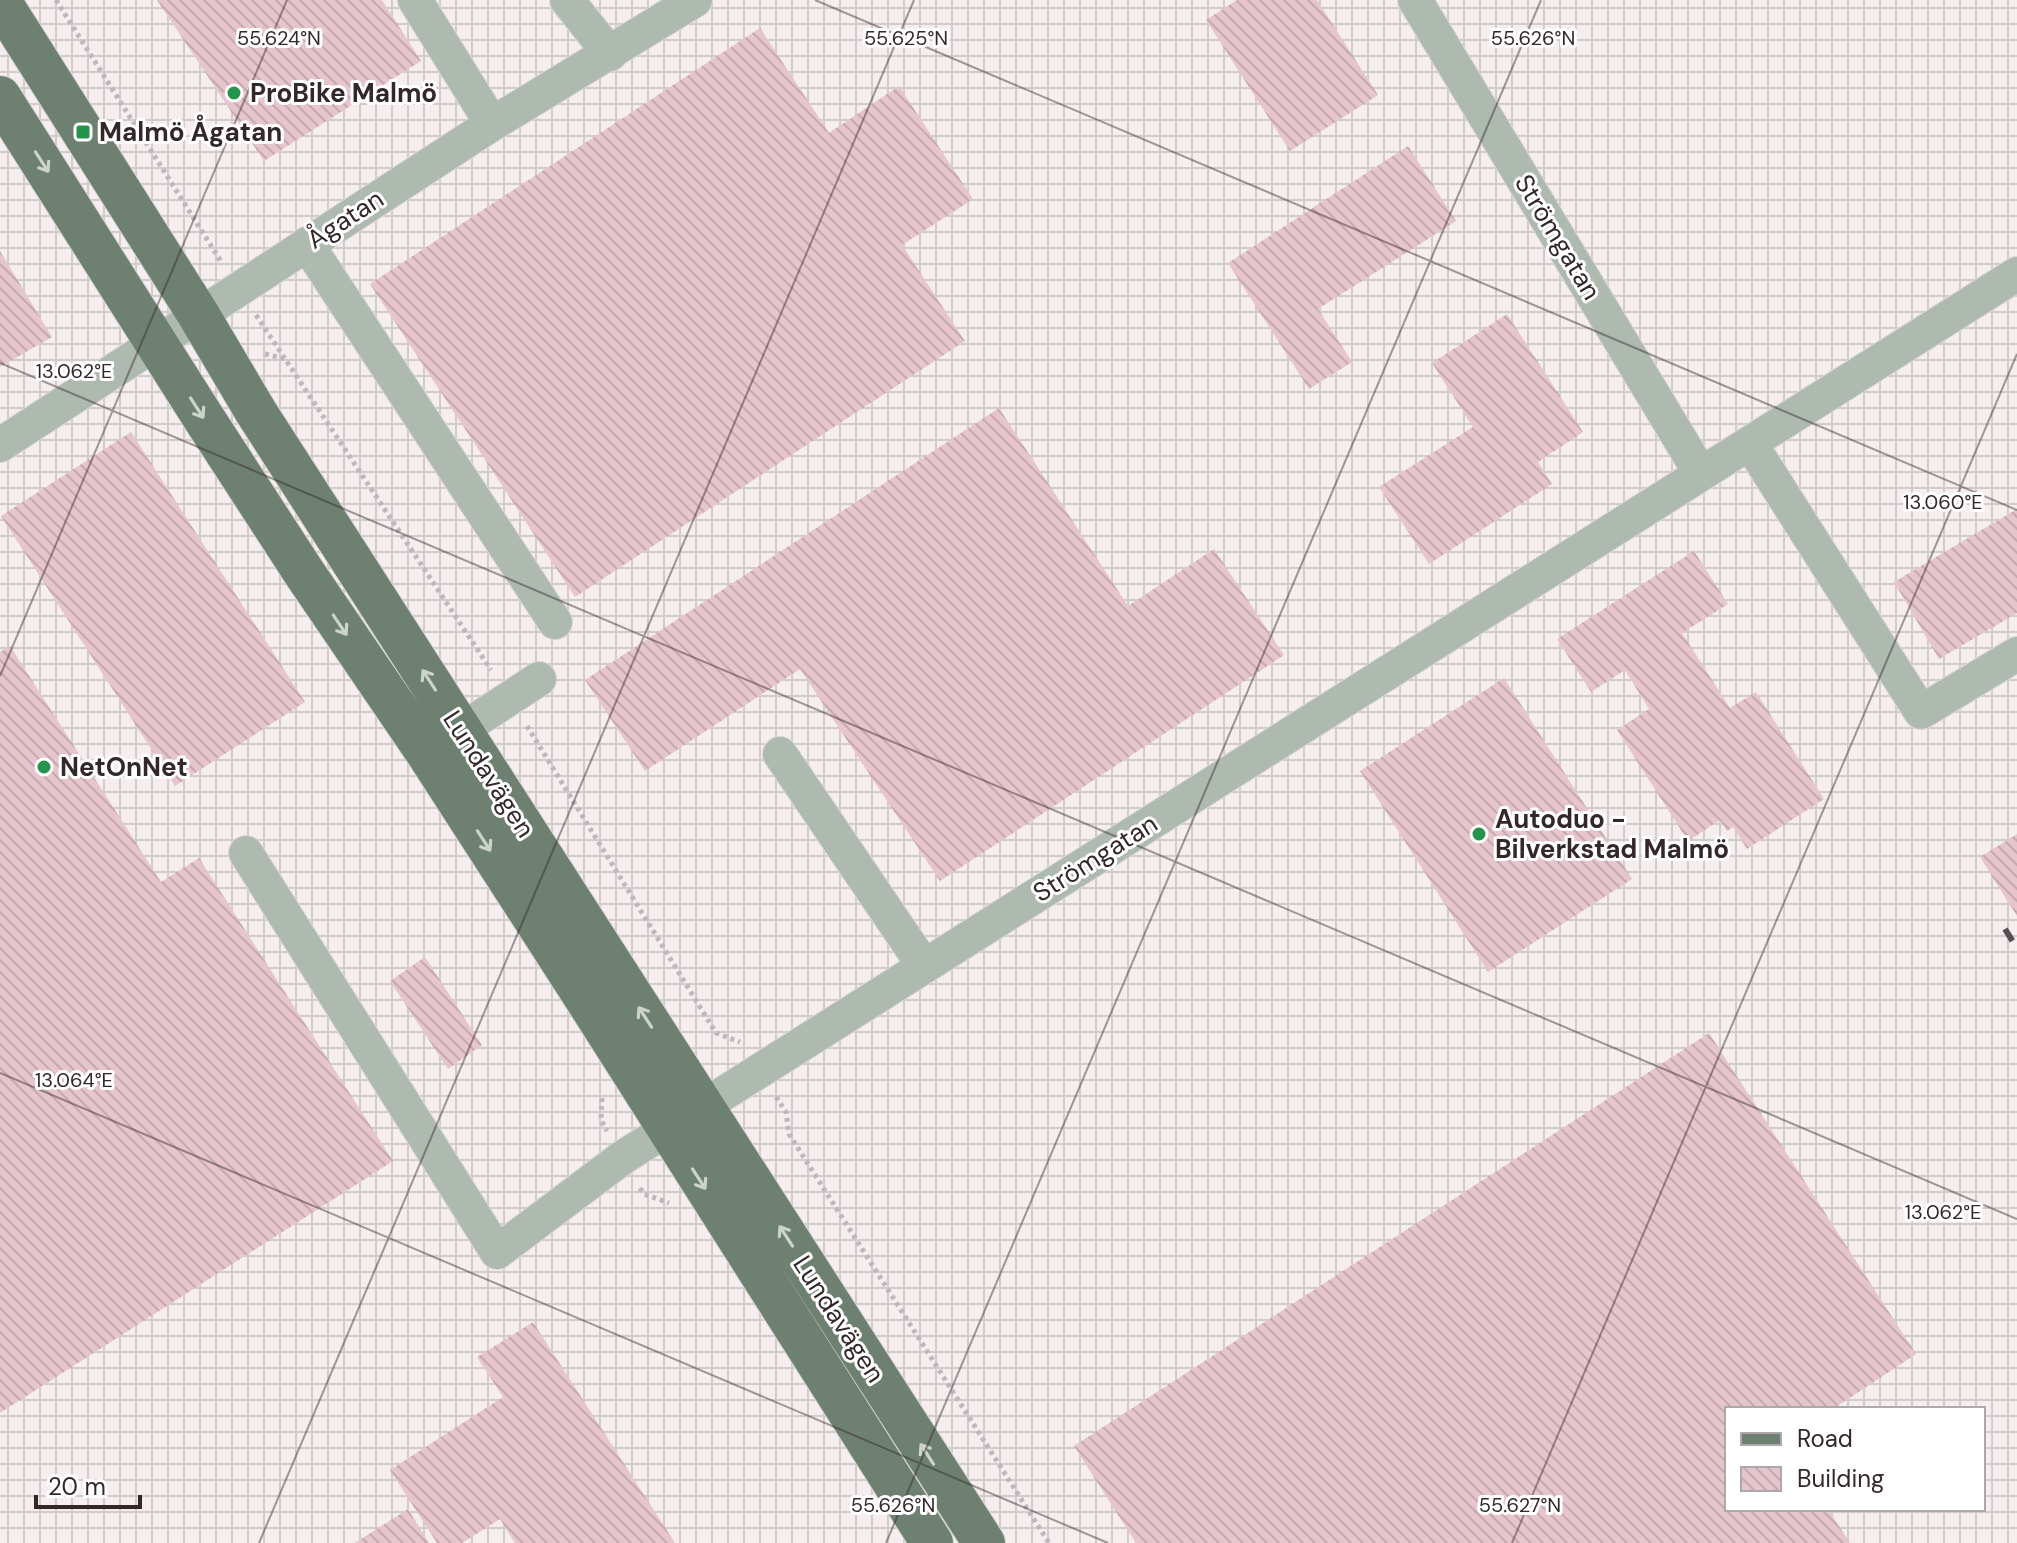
<svg xmlns="http://www.w3.org/2000/svg" width="2017" height="1543" viewBox="0 0 2017 1543" font-family="'DM Sans',sans-serif">
	<style>
		.industrial { fill: url(#industrial-grid); fill-rule: evenodd }
		.building { fill: url(#building-back-hatch) }
		.lines { fill: none; stroke-linecap: round; stroke-linejoin: round }
		.minor-casing { stroke: #d8d6d6; stroke-width: 36 }
		.major-casing { stroke: #d8d6d6; stroke-width: 44 }
		.path { stroke: #bdb9ba; stroke-width: 5; stroke-dasharray: 4 4; stroke-linecap: butt }
		.minor { stroke: #aeb9b0; stroke-width: 34 }
		.major { stroke: #6d8071; stroke-width: 42 }
		.rail { stroke: #594f52; stroke-width: 6; stroke-dasharray: 14 14; stroke-linecap: butt }
		.oneway { stroke: #ccd3cd }
		.ticks { fill: none; stroke: #33272a; stroke-width: 2; stroke-opacity: 0.45 }
		.poi-dot { fill: #24934c; stroke: #fff; stroke-width: 3 }
		.labels { text-anchor: middle; stroke-width: 6; stroke-linejoin: round; paint-order: stroke }
		.poi-label { font-size: 26px; font-weight: bold; fill: #33272a; stroke: #fff; text-anchor: start }
		.street-label { font-size: 26px; fill: #33272a; stroke: #fff }
		.ticks-label { font-size: 20px; text-anchor: middle; fill: #33272a; stroke: #fff; stroke-width: 6; stroke-linejoin: round; paint-order: stroke }
	</style>
	<defs>
		<pattern id="industrial-grid" width="8" height="8" patternUnits="userSpaceOnUse" patternTransform="scale(2)"><rect width="8" height="8" fill="#f5edee"/><path d="M0 4h8M4 0v8" fill="none" stroke="#d2cbcc"/></pattern>
		<pattern id="building-back-hatch" width="6" height="6" patternUnits="userSpaceOnUse" patternTransform="scale(2)"><rect width="6" height="6" fill="#e6c5cd"/><path d="M-1 5l2 2M0 0l6 6M5-1l2 2" fill="none" stroke="#c6a9b0"/></pattern>
	</defs>
	<rect width="100%" height="100%" fill="#fcfcfc"/>
	<path class="industrial" d="M0 0H2017V1543H0ZM1727 1409H1983V1509H1727Z"/>
	<path class="building" d="M157 0H382L421 61 264 161Z
		M1237 0H1317L1378 95 1290 151 1206 20Z
		M760 28 829 133 899 86 973 199 902 245 965 341 575 597 370 284Z
		M1408 146 1456 221 1318 309 1352 362 1309 389 1228 263Z
		M0 251 52 337 0 367Z
		M1507 314 1583 432 1538 462 1552 484 1429 564 1379 487 1473 427 1432 363Z
		M999 408 1128 606 1214 549 1284 655 940 881 800 669 645 771 585 680Z
		M131 432 305 702 175 786 1 516Z
		M2017 509V613L1939 659 1894 582Z
		M1694 551 1728 604 1682 633 1730 708 1756 692 1824 799 1747 849 1733 827 1727 831 1720 820 1688 841 1617 730 1649 709 1625 670 1591 692 1557 639Z
		M10 646 161 882 199 858 393 1161 0 1413V652Z
		M1504 678 1632 879 1488 972 1360 771Z
		M2017 834V916L1980 857Z
		M425 957 482 1045 448 1069 390 981Z
		M1709 1033 1916 1354 1833 1409H1727V1509H1828L1850 1543H1136L1074 1446Z
		M533 1322 675 1543H515L500 1519 462 1543H437L390 1470 503 1397 477 1357Z
		M408 1509 429 1543H355Z"/>
	<g class="lines">
		<defs>
			<path id="minor" d="M415 0 492 124
				M567 0 610 54
				M307 244 555 622
				M1750 443 1921 712 2017 654
				M0 445 492 124 695 0
				M1701 474 2017 274
				M461 730 539 679
				M780 754 924 966
				M246 853 497 1252 622 1158 1701 474 1415 0"/>
			<path id="major" d="M0 1 198 314 256 412 984 1543
				M0 97 203 417 303 571 429 756 584 996 932 1543"/>
		</defs>
		<use href="#minor" class="minor-casing"/>
		<use href="#major" class="major-casing"/>
		<path class="path" d="M56 0 222 263
			M256 315 491 670
			M265 354 286 359
			M527 726 716 1033 740 1042
			M776 1097 786 1112 789 1134 1049 1543
			M602 1098 601 1120 607 1131
			M640 1188 644 1194 669 1203"/>
		<use href="#minor" class="minor"/>
		<use href="#major" class="major"/>
		<path class="rail" d="M2005 929 2017 948"/>
	</g>
	<defs><path id="oneway-shaft" d="M-6 0H5M1.5-3L5.5 0L1.5 3" fill="none" stroke-width="1.6" stroke-linecap="round" stroke-linejoin="round" transform="scale(2)"/></defs>
	<g class="oneway">
		<use href="#oneway-shaft" transform="translate(42 162) rotate(57)"/>
		<use href="#oneway-shaft" transform="translate(197 408) rotate(57)"/>
		<use href="#oneway-shaft" transform="translate(340 625) rotate(56)"/>
		<use href="#oneway-shaft" transform="translate(429 680) rotate(-123)"/>
		<use href="#oneway-shaft" transform="translate(484 841) rotate(57)"/>
		<use href="#oneway-shaft" transform="translate(645 1017) rotate(-123)"/>
		<use href="#oneway-shaft" transform="translate(699 1179) rotate(57)"/>
		<use href="#oneway-shaft" transform="translate(786 1236) rotate(-123)"/>
		<use href="#oneway-shaft" transform="translate(927 1454) rotate(-123)"/>
	</g>
	<path class="ticks" d="M815 0 2017 510M0 363 2017 1219M0 676 287 0M0 1073 1108 1543M259 1543 914 0M886 1543 1541 0M1512 1543 2017 354"/>
	<g class="poi-dot">
		<circle cx="234" cy="93" r="8"/>
		<rect x="75" y="124" width="16" height="16" rx="4"/>
		<circle cx="44" cy="767" r="8"/>
		<circle cx="1479" cy="834" r="8"/>
	</g>
	<g class="labels">
		<g class="poi-label">
			<text x="250" y="102">ProBike Malmö</text>
			<text x="99" y="141">Malmö Ågatan</text>
			<text x="60" y="776">NetOnNet</text>
			<text x="1495" y="828">Autoduo -<tspan x="1495" dy="30">Bilverkstad Malmö</tspan></text>
		</g>
		<g class="street-label">
			<text transform="translate(345 219) rotate(-33)" y="9">Ågatan</text>
			<text transform="translate(1558 237) rotate(59)" y="9">Strömgatan</text>
			<text transform="translate(489 774) rotate(57)" y="9">Lundavägen</text>
			<text transform="translate(1095 858) rotate(-32)" y="9">Strömgatan</text>
			<text transform="translate(839 1319) rotate(57)" y="9">Lundavägen</text>
		</g>
	</g>
	<g class="ticks-label">
		<text x="279" y="45">55.624°N</text>
		<text x="906" y="45">55.625°N</text>
		<text x="1533" y="45">55.626°N</text>
		<text x="74" y="378">13.062°E</text>
		<text x="1943" y="509">13.060°E</text>
		<text x="74" y="1087">13.064°E</text>
		<text x="1943" y="1219">13.062°E</text>
		<text x="893" y="1512">55.626°N</text>
		<text x="1520" y="1512">55.627°N</text>
	</g>
	<rect x="1725" y="1407" width="260" height="104" fill="#ffffff" stroke="#ada9aa" stroke-width="2"/>
	<rect x="1741" y="1433" width="40" height="12" fill="#6d8071" stroke="#ada9aa" stroke-width="2"/>
	<text x="1797" y="1447" font-size="24" fill="#33272a">Road</text>
	<rect x="1741" y="1467" width="40" height="24" fill="url(#building-back-hatch)" stroke="#ada9aa" stroke-width="2"/>
	<text x="1797" y="1487" font-size="24" fill="#33272a">Building</text>
	<path d="M36 1495v12h104v-12" fill="none" stroke="#33272a" stroke-width="4"/>
	<text x="48" y="1495" font-size="24" fill="#33272a" stroke="#ffffff" stroke-width="6" paint-order="stroke">20 m</text>
</svg>
